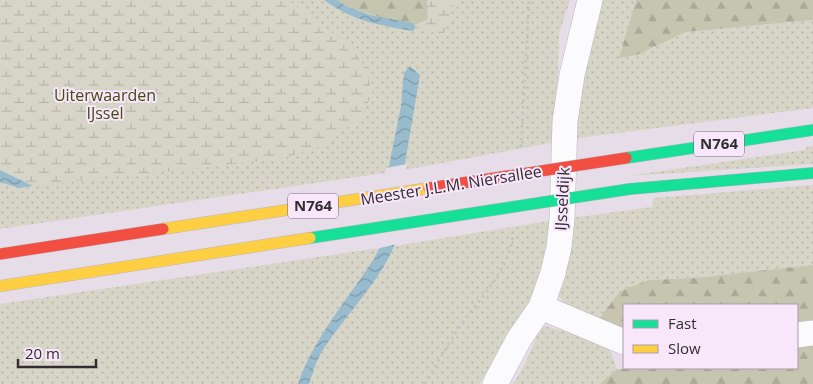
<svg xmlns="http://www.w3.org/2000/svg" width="813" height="384" viewBox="0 0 813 384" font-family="'Open Sans',sans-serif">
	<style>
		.grass { fill: url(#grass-dots) }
		.forest { fill: url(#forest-firs) }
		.wetland { fill: url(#wetland-marsh) }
		.water { fill: url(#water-waves) }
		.pier { fill: #e6dde8 }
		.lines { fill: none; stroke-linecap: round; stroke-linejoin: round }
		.street-casing { stroke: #bcb5bd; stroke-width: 26 }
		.fast-casing { stroke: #bcb5bd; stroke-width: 12 }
		.path { stroke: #c5c2c5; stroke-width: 3; stroke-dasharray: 2.5 4; stroke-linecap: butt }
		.street { stroke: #fbfafc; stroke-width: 25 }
		.fast { stroke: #16e098; stroke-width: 11 }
		.fast-bridge-casing { stroke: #bcb5bd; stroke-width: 12; stroke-linecap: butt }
		.slow-bridge-casing { stroke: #bcb5bd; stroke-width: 12; stroke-linecap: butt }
		.jam-bridge-casing { stroke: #bcb5bd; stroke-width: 12; stroke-linecap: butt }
		.fast-bridge { stroke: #16e098; stroke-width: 11 }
		.slow-bridge { stroke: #ffcf43; stroke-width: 11 }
		.jam-bridge { stroke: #f24e42; stroke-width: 11 }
		.labels { text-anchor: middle; stroke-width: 4; stroke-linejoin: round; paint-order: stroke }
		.shield { fill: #f8e6fa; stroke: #6d646f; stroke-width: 1 }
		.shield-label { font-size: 15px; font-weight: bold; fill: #322c33 }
		.park-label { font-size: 16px; fill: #464b14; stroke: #f8e6fa }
		.street-label { font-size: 16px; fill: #322c33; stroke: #f8e6fa }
	</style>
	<defs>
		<pattern id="grass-dots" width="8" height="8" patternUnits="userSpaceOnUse" patternTransform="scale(1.25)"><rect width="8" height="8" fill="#d7d5c8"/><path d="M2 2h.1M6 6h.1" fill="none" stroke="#b9b7ac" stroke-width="1.8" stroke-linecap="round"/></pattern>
		<pattern id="forest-firs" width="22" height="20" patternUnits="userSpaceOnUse" patternTransform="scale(1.25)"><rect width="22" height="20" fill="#c5c5b0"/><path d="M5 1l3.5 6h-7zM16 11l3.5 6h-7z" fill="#aaa998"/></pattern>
		<pattern id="wetland-marsh" width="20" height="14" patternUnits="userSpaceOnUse" patternTransform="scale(1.25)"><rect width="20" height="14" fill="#d7d5c8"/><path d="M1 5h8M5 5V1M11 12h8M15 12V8" fill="none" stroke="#b9b7ac"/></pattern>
		<pattern id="water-waves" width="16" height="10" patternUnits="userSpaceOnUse" patternTransform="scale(1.25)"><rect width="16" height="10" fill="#98bccd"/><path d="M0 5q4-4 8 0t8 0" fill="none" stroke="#7d99a7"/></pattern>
	</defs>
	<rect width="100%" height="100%" fill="#e6dde8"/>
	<path class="grass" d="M0 0H570L559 34 556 142 404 170 0 229Z
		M596 0H636L619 58 637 55 686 32 813 20V108L571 139Z
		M813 146V164L628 176 805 150 807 147Z
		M813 185V265L694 278 649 280 597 322 567 307 557 294 571 218 652 207 654 198Z
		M555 220 540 292 497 355 480 384H0V304L379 248 377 252 392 251 394 246Z
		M542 325 608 344 617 369 600 384H513L523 368Z"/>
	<path class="forest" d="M337 0H427L428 19 415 25 385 19 346 6Z
		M636 0H813V20L686 32 637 55 619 58Z
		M813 265V326L797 329V305H624V332L597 322 620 291 649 280 694 278Z
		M813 345V384H600L617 369 645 368H797V347Z"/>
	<path class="wetland" d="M0 0H288L349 45 366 68 372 93 361 118 317 148 281 159 33 186 0 170Z
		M427 0H456L443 36 415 25 428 19Z"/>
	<path class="water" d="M324 0H337L346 6 370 15 412 23 416 27 413 31C381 26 350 20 324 0Z
		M410 66 420 75 406 157 395 244C379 284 342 318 320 355 315 364 312 375 309 384H298C314 337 349 298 375 257L382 242 388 171 401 106 403 81 404 73Z
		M0 170 33 186 19 188 0 182Z"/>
	<path class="pier" d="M407 164 397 244 376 249 380 241 386 168Z"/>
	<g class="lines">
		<defs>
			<path id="street" d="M541 307 624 342
				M797 335 813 333
				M495 384 519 339 541 307 553 273 559 247 562 219 565 121 572 75 590 0"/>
			<path id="fast" d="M626 158 813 130
				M630 189 813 173"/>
		</defs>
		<use href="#street" class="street-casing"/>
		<use href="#fast" class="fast-casing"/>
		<path class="path" d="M521 147 529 0
			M425 384C437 364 448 344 461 325 482 295 509 271 513 233"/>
		<use href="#street" class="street"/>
		<use href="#fast" class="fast"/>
		<defs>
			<path id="fast-bridge" d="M310 238 630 189"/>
			<path id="slow-bridge" d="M163 229 429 188
				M0 286 310 238"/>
			<path id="jam-bridge" d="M429 188 626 158
				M0 254 163 229"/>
		</defs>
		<use href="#fast-bridge" class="fast-bridge-casing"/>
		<use href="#slow-bridge" class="slow-bridge-casing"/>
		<use href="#jam-bridge" class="jam-bridge-casing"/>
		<use href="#fast-bridge" class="fast-bridge"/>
		<use href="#slow-bridge" class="slow-bridge"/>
		<use href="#jam-bridge" class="jam-bridge"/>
	</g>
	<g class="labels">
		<g class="shield">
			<rect x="694" y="131.5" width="50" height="25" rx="4"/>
			<rect x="288" y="193.5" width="50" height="25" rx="4"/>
		</g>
		<g class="shield-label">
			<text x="719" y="149">N764</text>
			<text x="313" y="211">N764</text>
		</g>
		<g class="park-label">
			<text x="105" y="101">Uiterwaarden<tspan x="105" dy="18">IJssel</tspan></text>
		</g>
		<g class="street-label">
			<text transform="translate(451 185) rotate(-9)" y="6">Meester J.L.M. Niersallee</text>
			<text transform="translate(562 199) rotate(-87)" y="6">IJsseldijk</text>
		</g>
	</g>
	<rect x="623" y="304" width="175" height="65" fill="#f8e6fa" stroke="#a99caa"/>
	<rect x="633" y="320" width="25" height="8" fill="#16e098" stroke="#a99caa"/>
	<text x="668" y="329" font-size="15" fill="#322c33">Fast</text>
	<rect x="633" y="345" width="25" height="8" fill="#ffcf43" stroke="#a99caa"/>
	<text x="668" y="354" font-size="15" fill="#322c33">Slow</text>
	<path d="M18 359v8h78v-8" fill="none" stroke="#322c33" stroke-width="2.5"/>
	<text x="25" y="359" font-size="15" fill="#322c33" stroke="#f8e6fa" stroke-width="4" paint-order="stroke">20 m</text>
</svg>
